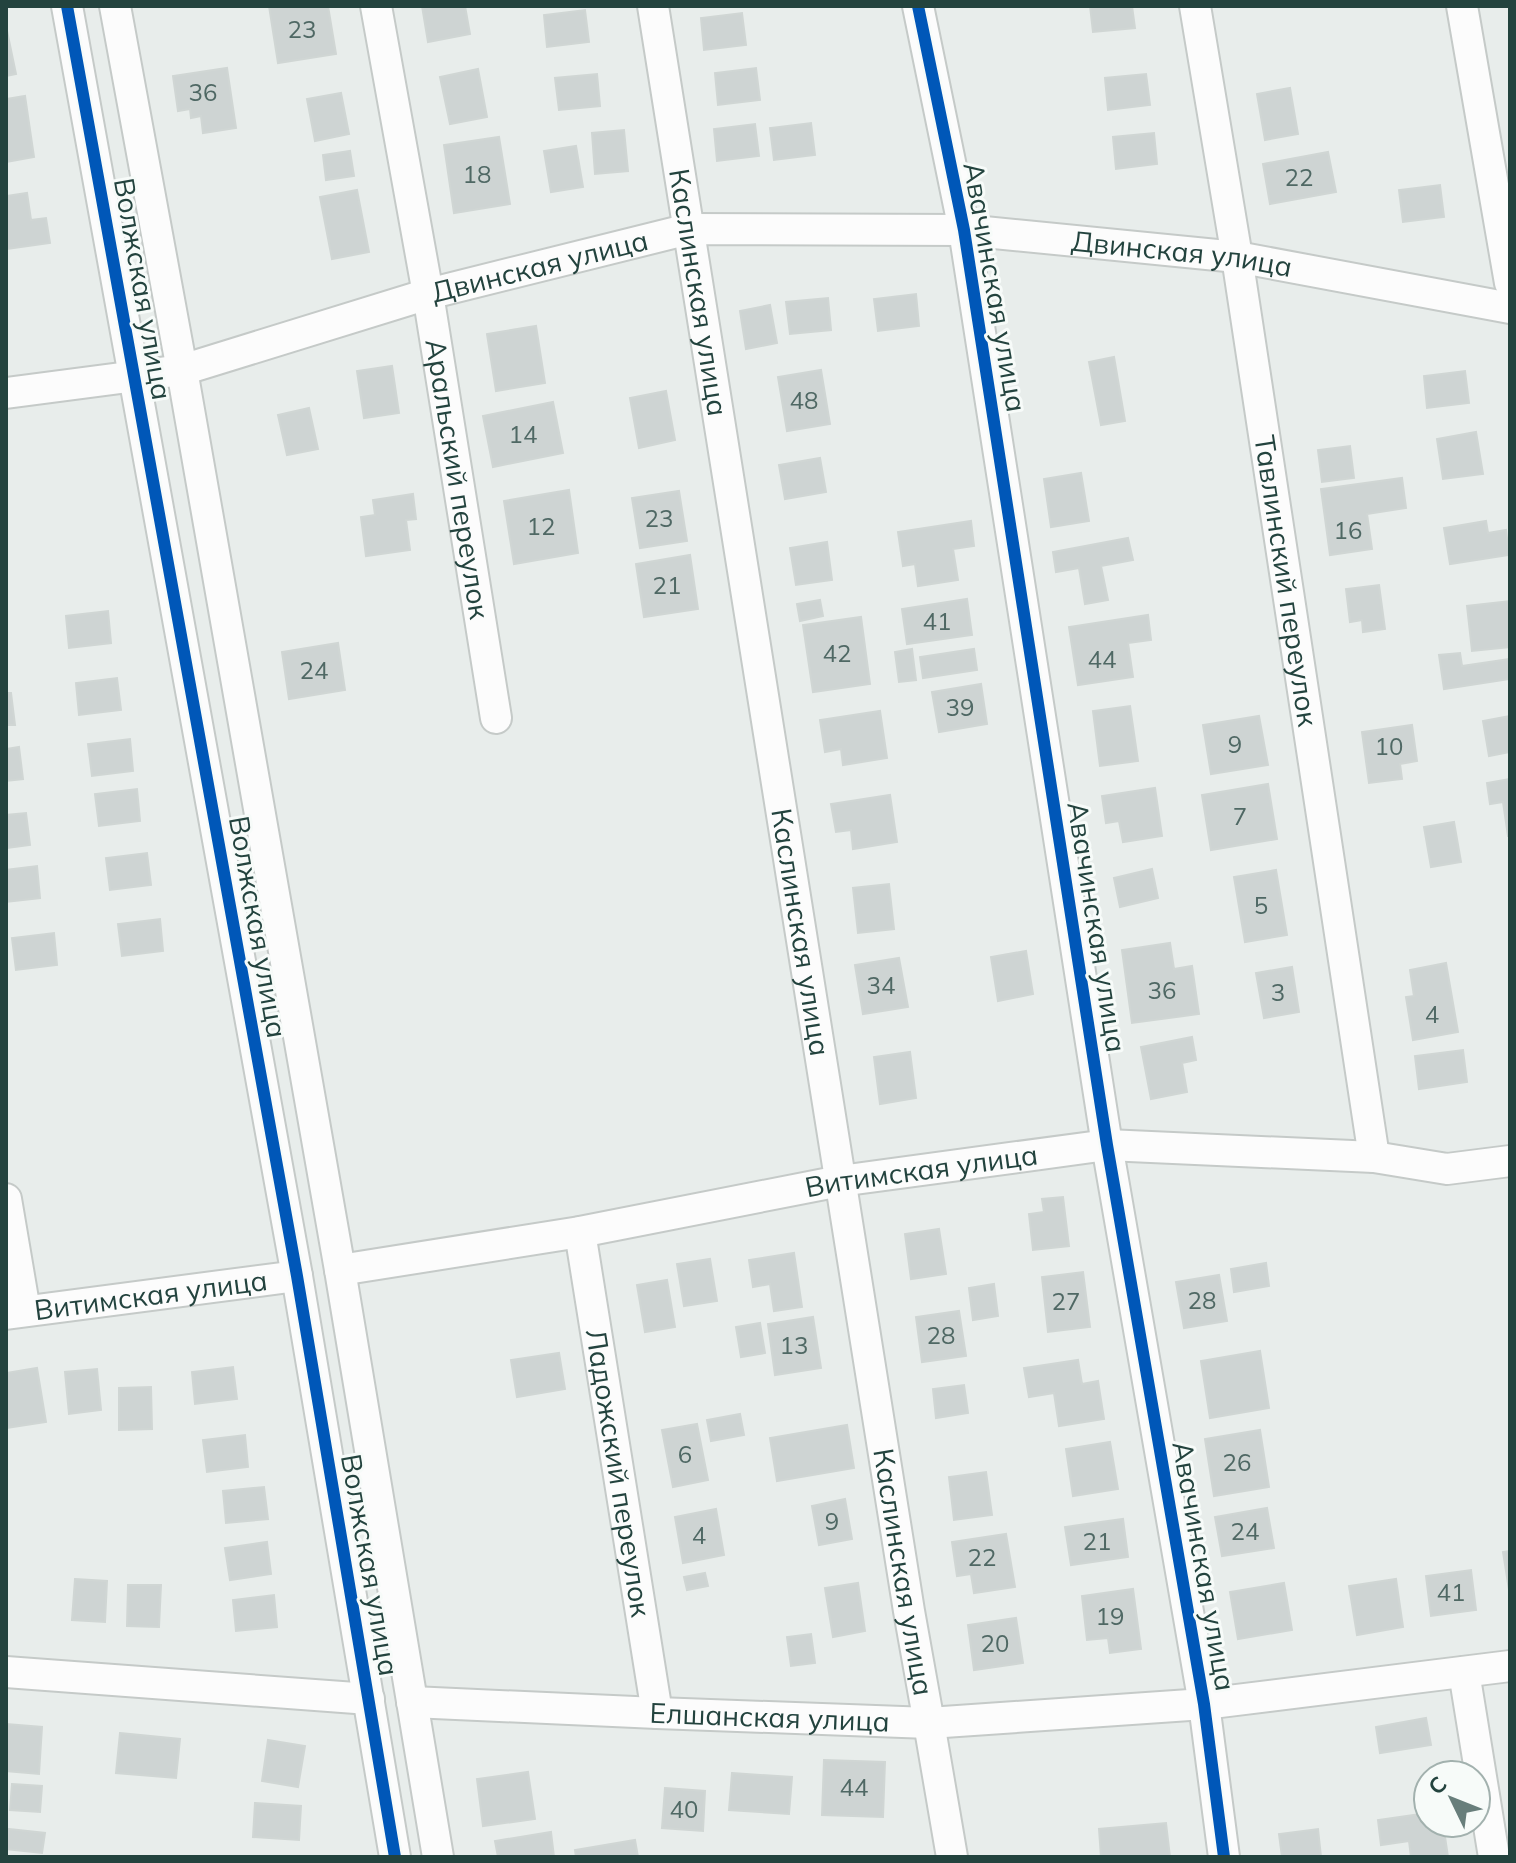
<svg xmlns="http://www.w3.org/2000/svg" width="1516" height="1863" viewBox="0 0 1516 1863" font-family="Mulish,sans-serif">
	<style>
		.building { fill: #ced4d3; stroke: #d0d6d4; stroke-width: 2 }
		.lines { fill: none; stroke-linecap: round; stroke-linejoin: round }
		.minor-casing { stroke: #c5cac8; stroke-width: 34 }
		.minor { stroke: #fcfcfc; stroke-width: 30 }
		.cycleway-casing { stroke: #f7fbf9; stroke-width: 17 }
		.cycleway { stroke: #0057b8; stroke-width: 12 }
		.labels { text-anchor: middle; stroke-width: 6; stroke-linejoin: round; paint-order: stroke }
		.number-label { font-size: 24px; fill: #4f6864 }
		.street-label { font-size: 28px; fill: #23433e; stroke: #f7fbf9 }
	</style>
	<rect width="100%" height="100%" fill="#e8edeb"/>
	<path class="building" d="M269 6H328L336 54 278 63Z
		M422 6H465L470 34 428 42Z
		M1090 6H1132L1135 28 1093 32Z
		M585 10 589 42 547 47 544 15Z
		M742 13 746 45 704 50 701 18Z
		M6 26 16 74 6 76Z
		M227 68 236 128 203 133 201 116 191 118 190 109 178 111 173 76Z
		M756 68 760 100 718 105 715 73Z
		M478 69 487 117 450 124 440 77Z
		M597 74 600 106 559 110 555 78Z
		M1146 74 1150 105 1108 110 1105 78Z
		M1290 88 1298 134 1265 140 1257 94Z
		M341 93 349 134 315 141 307 99Z
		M25 96 34 157 6 162V99Z
		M811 123 815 155 774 160 770 128Z
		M755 124 759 156 717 161 714 129Z
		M624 130 628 171 595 174 592 133Z
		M1154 133 1157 164 1116 169 1113 137Z
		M499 137 510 204 454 213 444 145Z
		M576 146 583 187 551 192 544 151Z
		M350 151 354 176 326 180 323 155Z
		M1328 152 1336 192 1270 204 1263 164Z
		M1440 185 1444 217 1403 222 1399 190Z
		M357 190 369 252 332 259 320 197Z
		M27 193 31 220 46 218 50 243 6 249V196Z
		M916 294 919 326 878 331 874 299Z
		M828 298 831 330 790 334 786 302Z
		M770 305 777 343 746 349 740 311Z
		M536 326 545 383 496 391 487 334Z
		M1114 357 1125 421 1101 425 1089 362Z
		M392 366 399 413 364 418 357 371Z
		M821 370 830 424 787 431 778 377Z
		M1465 371 1469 403 1427 408 1424 376Z
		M666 391 675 440 639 448 630 398Z
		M553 402 563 453 493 467 483 416Z
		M309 408 318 449 287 455 278 415Z
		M1476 432 1483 474 1443 479 1437 439Z
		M1350 446 1354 478 1322 482 1318 450Z
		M820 458 826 492 785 499 779 465Z
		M1081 473 1089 521 1051 527 1044 479Z
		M1402 478 1406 508 1367 514 1372 549 1330 555 1321 489Z
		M569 490 578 553 514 564 504 501Z
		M679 491 687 541 640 548 632 498Z
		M413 494 416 519 406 520 410 550 366 556 361 517 375 515 373 500Z
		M971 521 974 546 953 549 958 580 918 586 915 564 903 566 898 532Z
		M1486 521 1488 533 1506 530 1509 555 1450 564 1444 528Z
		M1128 538 1133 560 1101 566 1108 600 1085 604 1079 568 1056 572 1053 552Z
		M827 542 832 580 796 585 790 548Z
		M690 555 698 609 644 617 636 564Z
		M1379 585 1385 629 1363 632 1362 620 1350 622 1346 589Z
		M967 599 972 635 907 644 902 609Z
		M820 600 823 616 800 621 797 604Z
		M1510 601V647L1472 651 1467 606Z
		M108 611 111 643 69 648 66 616Z
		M1148 615 1151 640 1128 643 1133 677 1078 685 1069 627Z
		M861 617 870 684 813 692 803 625Z
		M338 643 345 690 289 699 282 652Z
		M912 649 916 680 899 682 895 652Z
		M974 649 977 670 923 678 920 657Z
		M1460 653 1462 666 1510 659V679L1444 689 1439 655Z
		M117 678 121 710 79 715 76 683Z
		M981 684 987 724 939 732 932 692Z
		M6 693H11L15 725H6Z
		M1130 706 1138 761 1100 766 1093 711Z
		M880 711 887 758 843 765 841 749 825 752 820 720Z
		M1259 716 1268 765 1211 774 1203 725Z
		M1510 716V752L1489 756 1483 721Z
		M1412 725 1417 761 1400 764 1402 779 1369 783 1362 732Z
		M130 739 133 771 92 776 88 744Z
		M19 747 23 779 6 781V749Z
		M1510 779V836H1508L1503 802 1490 804 1487 783Z
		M1268 784 1277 839 1211 850 1202 795Z
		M1155 788 1162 836 1123 842 1119 821 1106 823 1102 796Z
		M137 789 140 821 99 826 95 794Z
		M890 795 897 842 853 849 851 830 836 832 831 804Z
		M26 813 30 845 6 848V815Z
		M1454 822 1461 862 1431 867 1424 827Z
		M147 853 151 885 110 890 106 858Z
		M37 866 40 898 6 902V870Z
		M1152 869 1158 898 1120 907 1114 878Z
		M1276 870 1287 935 1245 942 1234 877Z
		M889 884 894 929 858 933 853 888Z
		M160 919 163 951 122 956 118 924Z
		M54 933 57 965 16 970 12 938Z
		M1170 943 1174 969 1192 966 1199 1014 1132 1023 1122 950Z
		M1026 951 1033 994 998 1001 991 957Z
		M899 958 908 1007 863 1014 855 965Z
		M1446 963 1458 1032 1413 1040 1406 997 1414 996 1410 970Z
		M1292 967 1299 1012 1264 1018 1256 973Z
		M1192 1037 1196 1060 1182 1063 1187 1092 1151 1099 1141 1047Z
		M1463 1050 1467 1082 1419 1089 1415 1056Z
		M910 1052 916 1098 880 1104 874 1057Z
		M1063 1197 1069 1246 1033 1250 1029 1214 1044 1212 1042 1199Z
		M939 1229 946 1274 911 1279 905 1234Z
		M794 1253 802 1307 774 1311 770 1284 753 1287 749 1260Z
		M710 1259 717 1301 684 1306 677 1264Z
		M1266 1263 1269 1286 1234 1292 1231 1269Z
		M1083 1272 1090 1327 1048 1332 1042 1277Z
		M1219 1275 1227 1321 1184 1328 1176 1282Z
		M667 1280 675 1327 645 1332 637 1285Z
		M994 1284 998 1316 973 1320 969 1288Z
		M959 1311 966 1356 922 1362 916 1317Z
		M813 1317 821 1368 775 1375 768 1324Z
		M760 1323 765 1353 741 1357 736 1327Z
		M1260 1351 1269 1408 1210 1418 1201 1361Z
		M559 1353 565 1389 517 1397 511 1360Z
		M1078 1360 1082 1384 1098 1381 1104 1419 1059 1426 1054 1393 1029 1397 1024 1368Z
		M233 1367 237 1399 195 1404 192 1372Z
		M37 1368 46 1422 6 1428V1373Z
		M97 1369 101 1410 69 1414 65 1372Z
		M964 1385 968 1413 936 1418 933 1389Z
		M151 1387 152 1429 119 1430V1388Z
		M740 1414 744 1435 711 1441 707 1420Z
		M697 1424 708 1480 673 1487 662 1430Z
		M847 1425 854 1468 777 1481 770 1438Z
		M1260 1430 1269 1487 1214 1496 1205 1439Z
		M245 1435 248 1467 207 1472 203 1440Z
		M1110 1442 1118 1489 1073 1496 1066 1449Z
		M986 1472 992 1515 954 1520 949 1477Z
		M264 1487 268 1519 226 1523 223 1491Z
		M845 1499 852 1539 819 1545 812 1506Z
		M1267 1508 1274 1548 1222 1556 1215 1517Z
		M716 1509 724 1555 683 1563 675 1517Z
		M1123 1519 1128 1557 1071 1565 1065 1527Z
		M1006 1534 1015 1587 974 1593 971 1574 957 1576 952 1542Z
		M267 1542 271 1574 230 1580 225 1548Z
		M1510 1551V1596L1503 1552Z
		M1471 1570 1476 1610 1431 1616 1426 1576Z
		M705 1573 708 1586 687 1590 684 1577Z
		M75 1579 107 1581 105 1622 72 1620Z
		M1396 1579 1403 1627 1357 1635 1349 1586Z
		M858 1583 865 1631 833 1637 825 1588Z
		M1284 1583 1292 1630 1238 1639 1230 1592Z
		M128 1585H161L159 1627 127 1626Z
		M1133 1589 1141 1649 1110 1653 1108 1638 1087 1640 1082 1596Z
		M274 1595 277 1627 236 1631 233 1600Z
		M1016 1618 1023 1663 974 1670 968 1625Z
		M811 1634 815 1663 791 1666 787 1637Z
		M1426 1718 1431 1745 1380 1753 1376 1727Z
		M6 1724 42 1727 39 1774 6 1771Z
		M120 1733 180 1739 176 1778 116 1773Z
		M268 1740 305 1746 298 1787 262 1781Z
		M824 1760 885 1762 883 1817 822 1815Z
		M528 1772 535 1819 483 1826 477 1779Z
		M732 1773 792 1777 789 1814 729 1810Z
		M12 1784 42 1786 40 1812 10 1810Z
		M665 1788 705 1791 703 1831 662 1828Z
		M255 1803 301 1806 299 1840 253 1837Z
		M1428 1813V1823H1443L1448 1857H1411L1409 1841 1381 1845 1378 1820Z
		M1166 1823 1170 1857H1101L1099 1829Z
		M9 1829 45 1833 42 1853 6 1849Z
		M1318 1829 1321 1857H1282L1279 1834Z
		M551 1832 554 1857H498L495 1841Z
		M635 1840 638 1857H576L575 1850Z"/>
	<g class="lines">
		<defs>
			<g id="minor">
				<path d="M67 6 297 1276 395 1857"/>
				<path d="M115 6 182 370 340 1270 438 1857"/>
				<path id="s1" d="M376 6 428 294 496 718"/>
				<path id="s2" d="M653 6 909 1611 929 1723 952 1857"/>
				<path d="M918 6 964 230 1107 1145 1204 1704 1224 1857"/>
				<path id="s3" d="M1195 6 1237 257 1374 1157"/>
				<path d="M1462 6 1510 283"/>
				<path id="s4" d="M6 393 182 370 428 294 689 229 964 230 1237 257 1510 308"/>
				<path d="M6 1199 25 1311"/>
				<path id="s5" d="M580 1232 657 1713"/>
				<path id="s6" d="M340 1270 580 1232 840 1181 1107 1145 1374 1157 1447 1169 1510 1161"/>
				<path id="s7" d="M6 1314 297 1276"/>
				<path d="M6 1672 369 1699"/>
				<path d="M1464 1672 1494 1857"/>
				<path id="s8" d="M412 1702 657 1713 929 1723 1204 1704 1510 1666"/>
			</g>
		</defs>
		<use href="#minor" class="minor-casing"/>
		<use href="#minor" class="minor"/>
		<defs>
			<path id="cycleway" d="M67 6 297 1276 395 1857
				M918 6 964 230 1107 1145 1204 1704 1224 1857"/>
		</defs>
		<use href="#cycleway" class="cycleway-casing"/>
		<use href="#cycleway" class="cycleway"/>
	</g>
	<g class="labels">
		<g class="number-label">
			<text x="302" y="38">23</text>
			<text x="203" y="101">36</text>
			<text x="477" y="183">18</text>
			<text x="1299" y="186">22</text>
			<text x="804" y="409">48</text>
			<text x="523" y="443">14</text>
			<text x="659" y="527">23</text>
			<text x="541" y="535">12</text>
			<text x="1348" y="539">16</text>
			<text x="667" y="594">21</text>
			<text x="937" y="630">41</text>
			<text x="837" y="662">42</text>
			<text x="1102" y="668">44</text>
			<text x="314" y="679">24</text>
			<text x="960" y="716">39</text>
			<text x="1235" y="753">9</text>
			<text x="1389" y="755">10</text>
			<text x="1240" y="825">7</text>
			<text x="1261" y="914">5</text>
			<text x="881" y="994">34</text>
			<text x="1162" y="999">36</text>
			<text x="1278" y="1001">3</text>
			<text x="1432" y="1023">4</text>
			<text x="1202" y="1309">28</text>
			<text x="1066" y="1310">27</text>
			<text x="941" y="1344">28</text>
			<text x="794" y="1354">13</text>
			<text x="685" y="1463">6</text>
			<text x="1237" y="1471">26</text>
			<text x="832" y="1530">9</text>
			<text x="1245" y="1540">24</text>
			<text x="699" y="1544">4</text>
			<text x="1097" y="1550">21</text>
			<text x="982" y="1566">22</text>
			<text x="1451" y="1601">41</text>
			<text x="1110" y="1625">19</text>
			<text x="995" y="1652">20</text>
			<text x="854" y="1796">44</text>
			<text x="684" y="1818">40</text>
		</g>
		<g class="street-label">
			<text dy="10" stroke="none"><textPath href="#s4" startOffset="1198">Двинская улица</textPath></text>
			<text dy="10" stroke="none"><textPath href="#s4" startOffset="550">Двинская улица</textPath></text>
			<text transform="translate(995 287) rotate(80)" y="10">Авачинская улица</text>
			<text transform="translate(143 289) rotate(80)" y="10">Волжская улица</text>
			<text dy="10" stroke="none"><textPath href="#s2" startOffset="290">Каслинская улица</textPath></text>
			<text dy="10" stroke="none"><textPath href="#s1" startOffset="480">Аральский переулок</textPath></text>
			<text dy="10" stroke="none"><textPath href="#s3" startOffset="582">Тавлинский переулок</textPath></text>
			<text transform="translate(258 927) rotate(80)" y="10">Волжская улица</text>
			<text transform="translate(1097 927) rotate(81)" y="10">Авачинская улица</text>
			<text dy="10" stroke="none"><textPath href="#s2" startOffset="938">Каслинская улица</textPath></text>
			<text dy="10" stroke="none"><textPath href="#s6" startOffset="590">Витимская улица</textPath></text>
			<text dy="10" stroke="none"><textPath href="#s7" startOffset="146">Витимская улица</textPath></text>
			<text dy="10" stroke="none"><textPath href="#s5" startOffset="244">Ладожский переулок</textPath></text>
			<text transform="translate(370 1565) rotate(80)" y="10">Волжская улица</text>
			<text transform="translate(1204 1566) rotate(80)" y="10">Авачинская улица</text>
			<text dy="10" stroke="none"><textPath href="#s2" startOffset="1586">Каслинская улица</textPath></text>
			<text dy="10" stroke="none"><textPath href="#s8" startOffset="358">Елшанская улица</textPath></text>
		</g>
	</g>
	<rect width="1516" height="1863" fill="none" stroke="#23433e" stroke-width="16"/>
	<g transform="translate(1452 1799) rotate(313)"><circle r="38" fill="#f7fbf9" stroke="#a2b1ae" stroke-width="2"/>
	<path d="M0-6L14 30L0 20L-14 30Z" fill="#687e7b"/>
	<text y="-12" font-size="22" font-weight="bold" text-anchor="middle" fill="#23433e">С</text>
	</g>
</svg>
